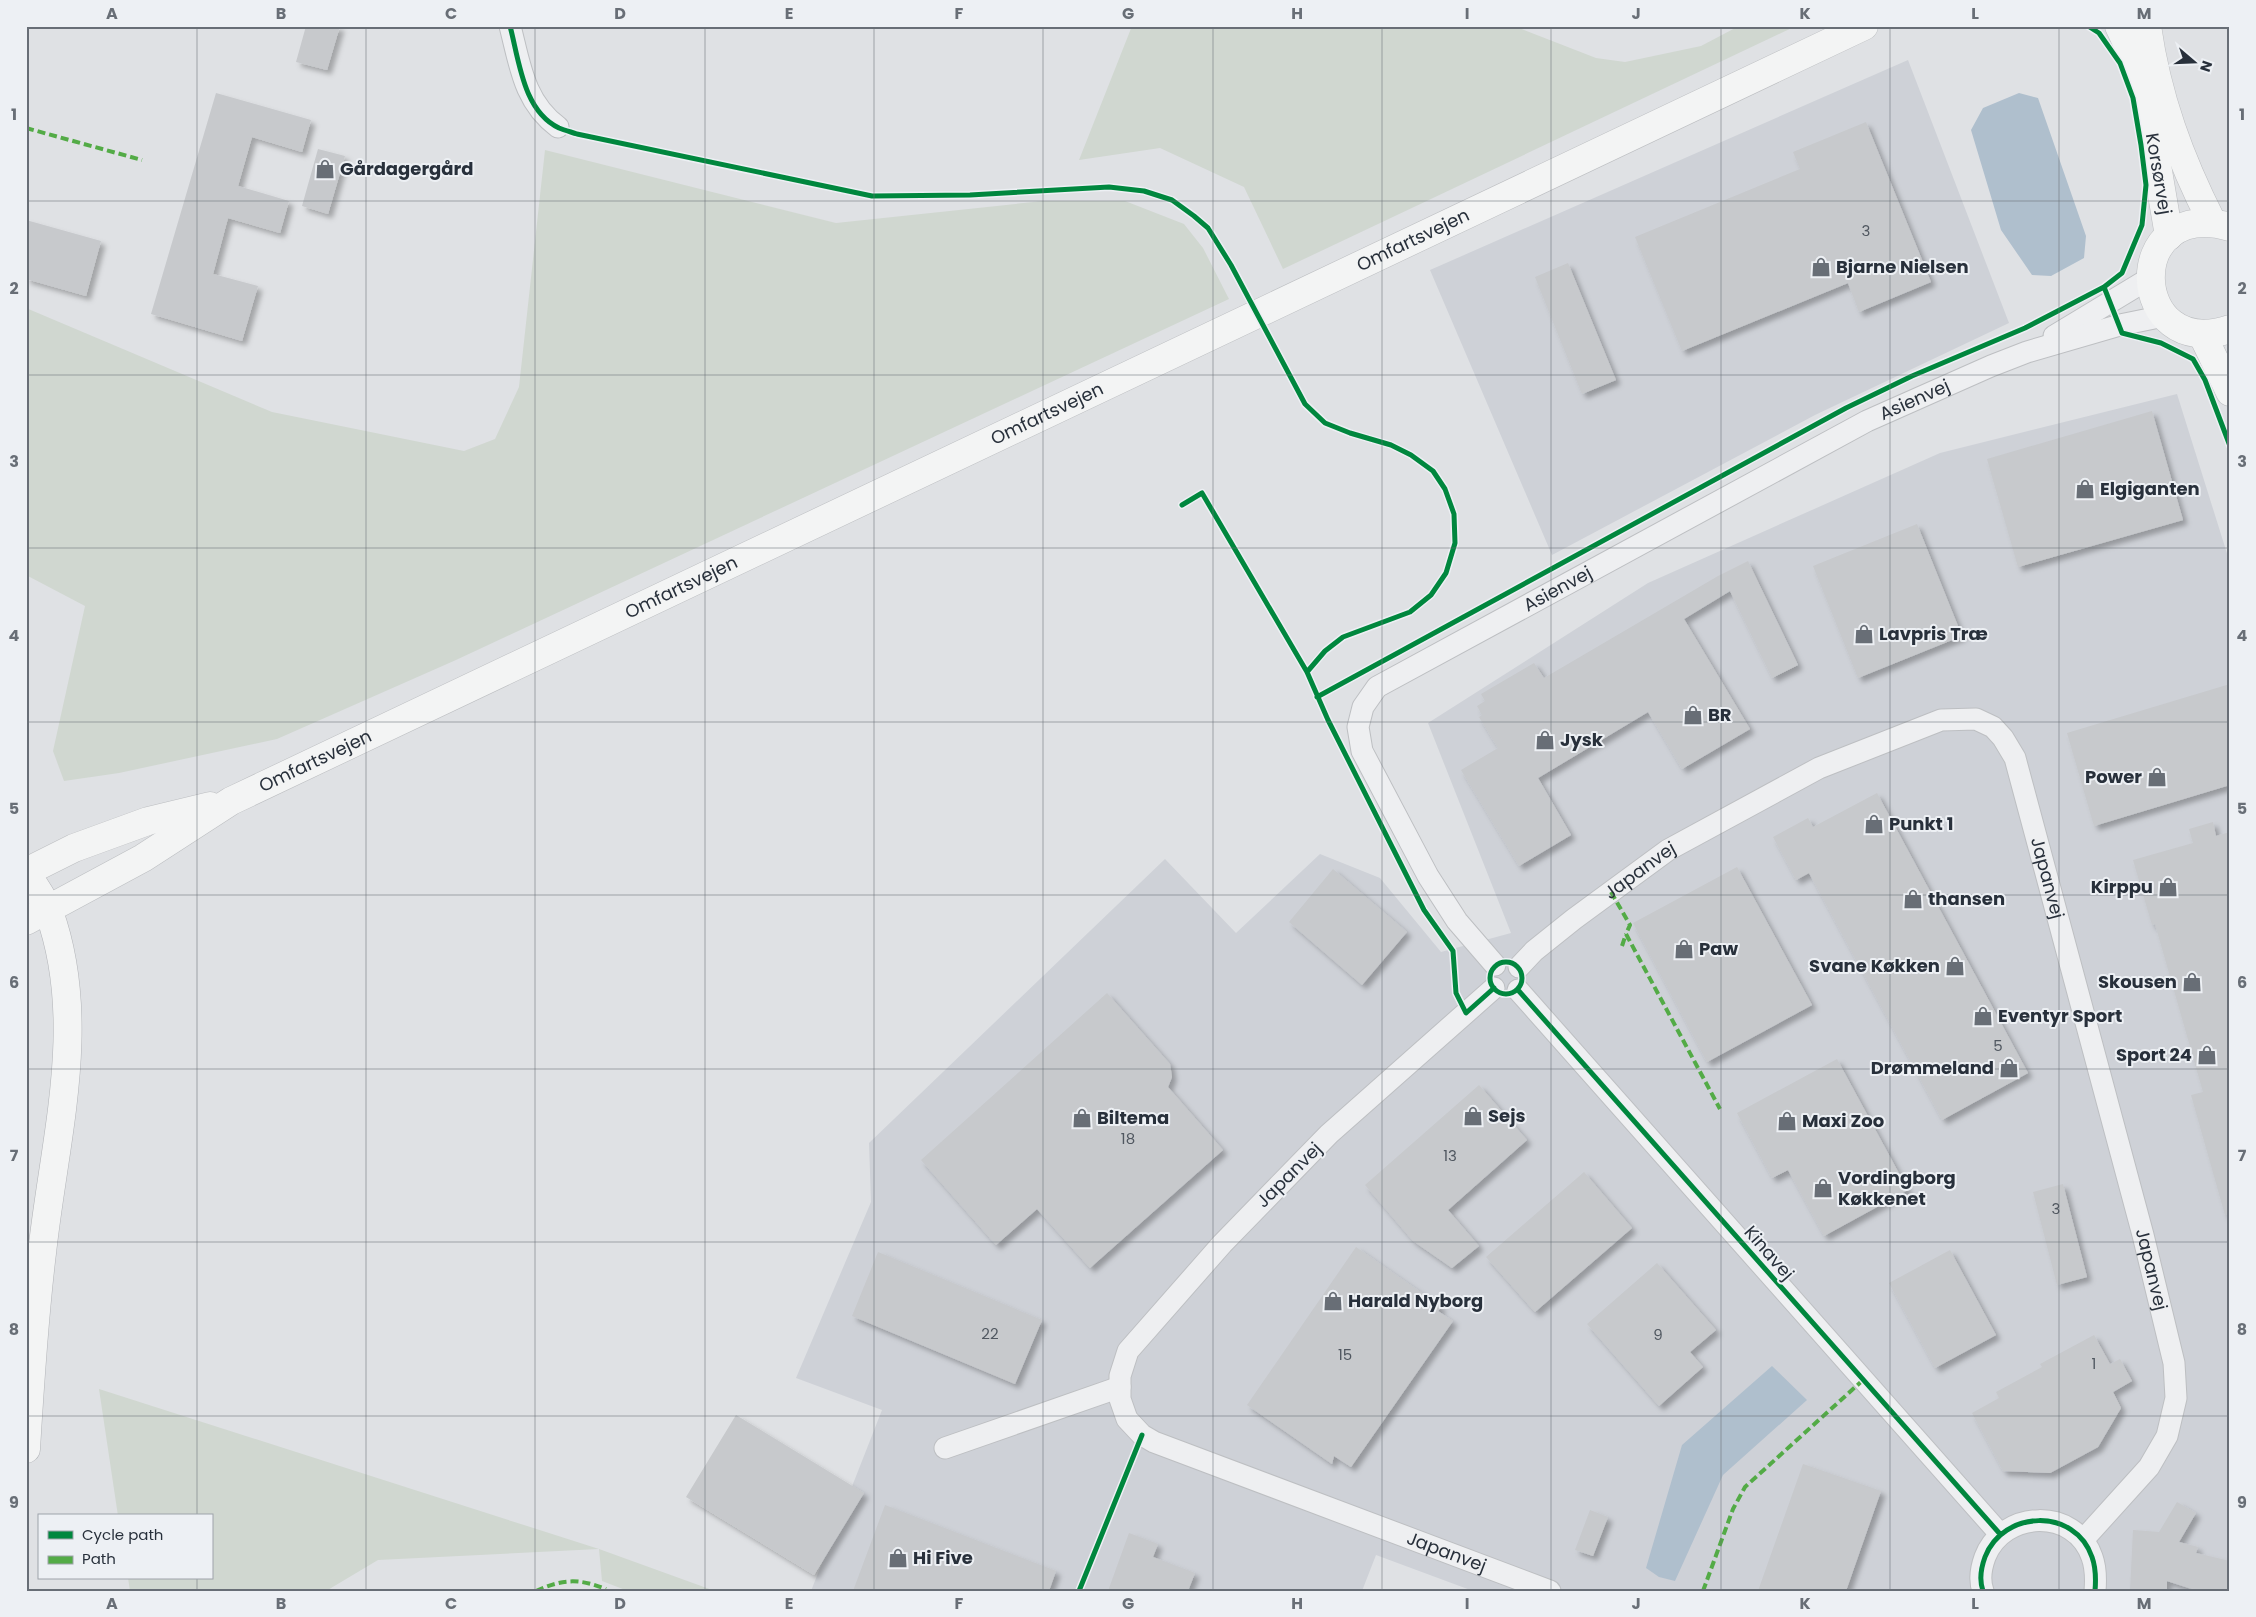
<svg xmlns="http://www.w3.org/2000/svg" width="2256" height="1617" viewBox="0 0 2256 1617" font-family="Poppins,sans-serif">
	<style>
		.built { fill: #ced1d7 }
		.green { fill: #d0d7d0 }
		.water { fill: #afbfcd }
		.building { fill: #c7c9cc; filter: url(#shadow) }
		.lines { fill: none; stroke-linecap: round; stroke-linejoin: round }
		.minor-casing { stroke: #bdbfc2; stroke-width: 23 }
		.major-casing { stroke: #bcbec1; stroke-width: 29 }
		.highway-casing { stroke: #b2b4b8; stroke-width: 29 }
		.minor { stroke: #eeeff1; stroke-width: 21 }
		.major { stroke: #f3f4f4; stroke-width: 28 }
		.highway { stroke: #f3f4f4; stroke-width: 28 }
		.quiet { stroke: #53ab46; stroke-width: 4; stroke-dasharray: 8 4; stroke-linecap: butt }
		.cycleway-casing { stroke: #edf0f4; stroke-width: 8 }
		.cycleway { stroke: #00873e; stroke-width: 5 }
		.grid { fill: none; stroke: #686e76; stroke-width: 1; stroke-opacity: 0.55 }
		.labels { text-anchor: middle; stroke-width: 4; stroke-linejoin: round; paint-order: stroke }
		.number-label { font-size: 15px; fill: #505760 }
		.poi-label { font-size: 18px; font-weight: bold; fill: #28303b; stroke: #edf0f4; text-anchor: start }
		.street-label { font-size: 18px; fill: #28303b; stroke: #edf0f4 }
		.neatline { fill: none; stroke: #686e76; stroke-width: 2 }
		.grid-label { font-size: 16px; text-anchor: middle; font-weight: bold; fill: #686e76 }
	</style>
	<defs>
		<filter id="shadow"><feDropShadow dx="4.5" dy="4.5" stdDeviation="2.5" flood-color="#0004"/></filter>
	</defs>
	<rect width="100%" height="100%" fill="#dfe1e4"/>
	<path class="built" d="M1908 60 2009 323 1815 415 1552 555 1430 270Z
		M2177 394 2230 563V1591H1473L1376 1555 1362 1591H811L882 1410 796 1378 871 1202 869 1143 1165 859 1236 933 1320 854 1380 878 1441 952 1511 933 1428 723 1648 583 1940 453Z"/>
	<path class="green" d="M1132 26H1514L1596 58 1625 62 1701 46 1739 26H1796L1283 269 1244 187 1160 148 1079 160Z
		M545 150 836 223 1043 201H1125L1184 224 1203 248 1229 299 456 660 277 739 119 773 64 781 53 751 85 606 26 575V308L272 412 464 451 495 439 519 387Z
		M99 1389 599 1549 715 1591H628L602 1581 599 1549 378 1560 326 1591H130L128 1578H211V1516H118Z"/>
	<path class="water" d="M2019 93 2038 98 2086 236 2084 258 2051 276 2032 275 2001 230 1971 130 1983 108Z
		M1772 1366 1807 1400 1723 1475 1675 1581 1659 1577 1646 1568 1682 1445Z"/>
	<path class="building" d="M306 26H340L327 70 296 62Z
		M216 93 311 120 302 152 252 137 238 186 289 201 280 233 228 218 213 274 258 286 242 341 151 314Z
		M1866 122 1931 282 1859 312 1848 283 1682 351 1635 237 1800 169 1793 152Z
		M318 149 345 156 328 214 302 206Z
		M26 220 101 241 86 296 26 279Z
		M1568 263 1616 380 1582 394 1535 277Z
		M2152 411 2183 520 2018 567 1987 459Z
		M1917 524 1962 636 1858 678 1813 566Z
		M1748 561 1798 665 1772 678 1730 591 1684 619 1750 729 1682 769 1648 712 1538 778 1571 835 1519 866 1461 770 1498 748 1479 717 1482 715 1477 706 1485 701 1481 694 1534 663 1544 678 1718 576Z
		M2230 684V785L2094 826 2067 733Z
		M1877 793 2028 1073 1942 1120 1809 873 1796 880 1773 837 1808 818 1813 827Z
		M2213 822 2216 836 2230 832V1214L2225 1215 2191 1095 2203 1092 2155 924 2152 925 2133 860 2193 843 2189 829Z
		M1737 867 1812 1005 1707 1062 1633 923Z
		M1333 869 1407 932 1362 985 1289 922Z
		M1107 993 1170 1064 1172 1077 1168 1087 1223 1150 1090 1268 1037 1209 996 1245 921 1160Z
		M1837 1059 1908 1190 1824 1236 1788 1170 1772 1178 1737 1113Z
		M1479 1085 1527 1140 1448 1210 1479 1246 1452 1268 1413 1241 1365 1185Z
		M1584 1172 1632 1228 1535 1312 1486 1257Z
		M2063 1184 2087 1277 2057 1285 2033 1192Z
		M1356 1247 1442 1307 1438 1311 1453 1321 1351 1467 1334 1456 1332 1464 1247 1405Z
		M1950 1250 1996 1335 1935 1368 1889 1283Z
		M878 1252 1042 1320 1015 1384 852 1316Z
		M1657 1263 1716 1330 1690 1352 1703 1367 1659 1406 1587 1324Z
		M2094 1335 2110 1364 2120 1359 2132 1381 2113 1392 2121 1408 2098 1447 2050 1473 2003 1471 1972 1413 1999 1398 1996 1392 2042 1367 2040 1364Z
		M736 1415 864 1493 814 1575 686 1497Z
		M1803 1464 1881 1491 1846 1591H1758Z
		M2177 1502 2196 1513 2179 1542 2198 1547 2196 1553 2230 1561V1591H2198L2167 1581V1591H2130L2133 1530 2159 1532Z
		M885 1505 1056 1571 1049 1591H853Z
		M1590 1510 1608 1517 1593 1556 1575 1550Z
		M1129 1533 1158 1544 1153 1557 1195 1573 1188 1591H1108Z"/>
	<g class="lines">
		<defs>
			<g id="minor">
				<path d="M510 26C520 65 524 102 558 127"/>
				<path d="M2054 336 2150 278"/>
				<path id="s1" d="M1495 965 1457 921 1428 876 1362 751 1358 727 1363 707 1377 687 1867 421 1991 366 2027 352 2120 325 2164 316"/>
				<path id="s2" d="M1519 967 1534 951 1574 919 1668 850 1819 768 1941 720 1976 719 1993 727 2003 738 2015 758 2143 1235 2174 1363 2176 1398 2167 1436 2149 1467 2083 1540"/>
				<path id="s3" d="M1494 988 1329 1134 1222 1244 1128 1351 1120 1376V1399L1127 1419 1142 1435 1154 1442 1550 1591"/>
				<path d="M1518 990 2000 1534"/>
				<path d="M945 1448 1120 1387"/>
				<path d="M1983 1591C1979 1580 1981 1568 1985 1557 2003 1510 2075 1507 2092 1557 2096 1568 2096 1579 2095 1591"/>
			</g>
			<g id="major">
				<path id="s4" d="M2119 26 2133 56 2144 88 2169 236"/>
				<path d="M2147 26C2157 97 2180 159 2212 222"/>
				<path d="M2230 227C2121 196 2128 363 2230 329"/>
				<path d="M2202 334 2230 392"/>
				<path d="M26 872 74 848 148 821 210 806"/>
				<path id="s5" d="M26 921 143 858 231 801 1864 26"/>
			</g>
			<path id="highway" d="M26 872C33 885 44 898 49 912 89 1023 54 1140 42 1253 34 1318 30 1383 26 1449"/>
		</defs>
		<use href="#minor" class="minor-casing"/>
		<use href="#major" class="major-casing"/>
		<use href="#highway" class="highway-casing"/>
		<use href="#minor" class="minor"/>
		<use href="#major" class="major"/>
		<use href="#highway" class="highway"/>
		<path class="quiet" d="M26 128 142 160
			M1611 892 1630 925 1626 934 1720 1109
			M1622 946 1626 934
			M536 1591C563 1579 578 1578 606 1589
			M1703 1591 1733 1509 1745 1487 1863 1380"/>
		<defs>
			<path id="cycleway" d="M510 26C519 60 523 111 559 128 564 130 571 132 577 134L872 196 970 195 1109 187 1144 191 1172 200 1194 216 1208 228 1231 265 1305 404 1325 423 1350 433 1391 445 1411 455 1433 471 1445 489 1454 514 1455 543 1446 573 1431 595 1410 612 1343 637 1325 651 1307 672
				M2104 287 2122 333 2161 343 2193 359 2205 380 2230 446
				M1182 505 1202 493 1307 672 1328 720 1424 910 1453 951 1456 993 1466 1013 1494 988
				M1317 697 1846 408 1912 376 2025 328 2104 287 2122 273 2142 225 2146 185 2141 145 2133 98 2120 63 2099 33 2088 26
				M1490 978a16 16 0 1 1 32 0a16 16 0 1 1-32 0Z
				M1518 990 2000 1534
				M1079 1591 1142 1435
				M1983 1591C1979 1580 1981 1568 1985 1557 2003 1510 2075 1507 2092 1557 2096 1568 2096 1579 2095 1591"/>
		</defs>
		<use href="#cycleway" class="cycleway-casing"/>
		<use href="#cycleway" class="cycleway"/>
	</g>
	<path class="grid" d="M197 26V1516M366 26V1591M535 26V1591M705 26V1591M874 26V1591M1043 26V1591M1213 26V1591M1382 26V1591M1551 26V1591M1721 26V1591M1890 26V1591M2059 26V1591M26 201H2230M26 375H2230M26 548H2230M26 722H2230M26 895H2230M26 1069H2230M26 1242H2230M26 1416H2230M197 1578V1591"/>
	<defs>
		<symbol id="shop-bare" viewBox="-9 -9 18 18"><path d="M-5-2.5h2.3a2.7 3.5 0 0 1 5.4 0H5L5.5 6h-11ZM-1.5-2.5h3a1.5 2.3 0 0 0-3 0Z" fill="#686e76" stroke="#edf0f4" stroke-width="2.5" paint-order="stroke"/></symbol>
	</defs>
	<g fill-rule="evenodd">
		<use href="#shop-bare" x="311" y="155" width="28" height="28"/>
		<use href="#shop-bare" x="1807" y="253" width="28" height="28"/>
		<use href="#shop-bare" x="2071" y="475" width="28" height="28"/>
		<use href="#shop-bare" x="1850" y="620" width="28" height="28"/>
		<use href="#shop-bare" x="1679" y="701" width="28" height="28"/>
		<use href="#shop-bare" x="1531" y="726" width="28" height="28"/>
		<use href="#shop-bare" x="2143" y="763" width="28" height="28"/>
		<use href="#shop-bare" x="1860" y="810" width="28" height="28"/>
		<use href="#shop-bare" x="2154" y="873" width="28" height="28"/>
		<use href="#shop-bare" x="1899" y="885" width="28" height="28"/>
		<use href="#shop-bare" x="1670" y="935" width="28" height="28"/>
		<use href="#shop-bare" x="1941" y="952" width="28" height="28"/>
		<use href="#shop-bare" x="2178" y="968" width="28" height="28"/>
		<use href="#shop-bare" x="1969" y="1002" width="28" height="28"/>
		<use href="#shop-bare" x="2193" y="1041" width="28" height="28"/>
		<use href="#shop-bare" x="1995" y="1054" width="28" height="28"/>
		<use href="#shop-bare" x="1459" y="1102" width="28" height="28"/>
		<use href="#shop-bare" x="1068" y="1104" width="28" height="28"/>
		<use href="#shop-bare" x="1773" y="1107" width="28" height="28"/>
		<use href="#shop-bare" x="1809" y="1174" width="28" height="28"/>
		<use href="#shop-bare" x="1319" y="1287" width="28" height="28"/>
		<use href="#shop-bare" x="884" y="1544" width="28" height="28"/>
	</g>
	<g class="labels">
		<g class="number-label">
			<text x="1866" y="236">3</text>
			<text x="1998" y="1051">5</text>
			<text x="1128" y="1144">18</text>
			<text x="1450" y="1161">13</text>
			<text x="2056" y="1214">3</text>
			<text x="990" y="1339">22</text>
			<text x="1658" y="1340">9</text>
			<text x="1345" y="1360">15</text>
			<text x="2094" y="1369">1</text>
		</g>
		<g class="poi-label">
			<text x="340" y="175">Gårdagergård</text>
			<text x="1836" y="273">Bjarne Nielsen</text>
			<text x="2100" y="495">Elgiganten</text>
			<text x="1879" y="640">Lavpris Træ</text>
			<text x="1708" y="721">BR</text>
			<text x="1560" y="746">Jysk</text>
			<text x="2142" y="783" text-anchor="end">Power</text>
			<text x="1889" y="830">Punkt 1</text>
			<text x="2153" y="893" text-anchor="end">Kirppu</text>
			<text x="1928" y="905">thansen</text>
			<text x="1699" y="955">Paw</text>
			<text x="1940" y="972" text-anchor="end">Svane Køkken</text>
			<text x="2177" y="988" text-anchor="end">Skousen</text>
			<text x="1998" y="1022">Eventyr Sport</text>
			<text x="2192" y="1061" text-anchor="end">Sport 24</text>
			<text x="1994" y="1074" text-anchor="end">Drømmeland</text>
			<text x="1488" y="1122">Sejs</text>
			<text x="1097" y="1124">Biltema</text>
			<text x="1802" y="1127">Maxi Zoo</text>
			<text x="1838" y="1184">Vordingborg<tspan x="1838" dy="21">Køkkenet</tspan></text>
			<text x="1348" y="1307">Harald Nyborg</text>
			<text x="913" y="1564">Hi Five</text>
		</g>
		<g class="street-label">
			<text dy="6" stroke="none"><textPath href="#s4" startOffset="154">Korsørvej</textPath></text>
			<text dy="6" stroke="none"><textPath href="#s5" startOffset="1546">Omfartsvejen</textPath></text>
			<text dy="6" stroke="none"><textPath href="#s1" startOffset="932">Asienvej</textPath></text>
			<text dy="6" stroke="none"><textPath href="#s5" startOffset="1141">Omfartsvejen</textPath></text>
			<text dy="6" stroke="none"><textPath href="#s5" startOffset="736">Omfartsvejen</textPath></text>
			<text dy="6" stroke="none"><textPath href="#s1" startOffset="528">Asienvej</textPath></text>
			<text dy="6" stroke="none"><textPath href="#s5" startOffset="331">Omfartsvejen</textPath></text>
			<text dy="6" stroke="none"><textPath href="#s2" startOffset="155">Japanvej</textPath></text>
			<text dy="6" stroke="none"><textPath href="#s2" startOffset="709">Japanvej</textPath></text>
			<text transform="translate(1289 1175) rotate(-45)" y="6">Japanvej</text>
			<text transform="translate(1769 1253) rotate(49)" y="6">Kinavej</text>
			<text dy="6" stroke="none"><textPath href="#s2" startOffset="1114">Japanvej</textPath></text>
			<text dy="6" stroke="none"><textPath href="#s3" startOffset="935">Japanvej</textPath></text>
		</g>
	</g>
	<rect width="2256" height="1617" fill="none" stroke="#edf0f4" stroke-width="55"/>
	<rect x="38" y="1514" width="175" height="65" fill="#edf0f4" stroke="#9ea3aa"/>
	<rect x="48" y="1531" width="25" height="8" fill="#00873e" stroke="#9ea3aa"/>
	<text x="82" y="1540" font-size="15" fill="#28303b">Cycle path</text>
	<rect x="48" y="1556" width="25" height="8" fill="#53ab46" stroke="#9ea3aa"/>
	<text x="82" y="1564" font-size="15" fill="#28303b">Path</text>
	<g transform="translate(2194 62) rotate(109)" stroke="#edf0f4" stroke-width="4" paint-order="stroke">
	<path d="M0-4L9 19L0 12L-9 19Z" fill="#28303b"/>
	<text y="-8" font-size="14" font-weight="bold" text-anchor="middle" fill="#28303b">N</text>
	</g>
	<rect x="28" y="28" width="2200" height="1562" class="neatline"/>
	<g class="grid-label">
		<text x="112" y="19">A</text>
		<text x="281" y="19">B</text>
		<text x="451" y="19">C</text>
		<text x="620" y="19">D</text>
		<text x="789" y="19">E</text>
		<text x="959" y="19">F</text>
		<text x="1128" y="19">G</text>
		<text x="1297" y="19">H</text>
		<text x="1467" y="19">I</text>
		<text x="1636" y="19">J</text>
		<text x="1805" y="19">K</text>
		<text x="1975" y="19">L</text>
		<text x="2144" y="19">M</text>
		<text x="14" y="120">1</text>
		<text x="2242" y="120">1</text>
		<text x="14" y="294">2</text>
		<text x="2242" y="294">2</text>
		<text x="14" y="467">3</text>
		<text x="2242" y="467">3</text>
		<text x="14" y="641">4</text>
		<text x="2242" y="641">4</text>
		<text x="14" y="814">5</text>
		<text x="2242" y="814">5</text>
		<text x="14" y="988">6</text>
		<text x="2242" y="988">6</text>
		<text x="14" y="1161">7</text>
		<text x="2242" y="1161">7</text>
		<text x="14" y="1335">8</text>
		<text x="2242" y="1335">8</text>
		<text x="14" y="1508">9</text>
		<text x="2242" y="1508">9</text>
		<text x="112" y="1609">A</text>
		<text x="281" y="1609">B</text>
		<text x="451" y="1609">C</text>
		<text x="620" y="1609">D</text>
		<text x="789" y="1609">E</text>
		<text x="959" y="1609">F</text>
		<text x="1128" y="1609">G</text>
		<text x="1297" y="1609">H</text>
		<text x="1467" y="1609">I</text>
		<text x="1636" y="1609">J</text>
		<text x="1805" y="1609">K</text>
		<text x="1975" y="1609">L</text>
		<text x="2144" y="1609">M</text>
	</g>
</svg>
